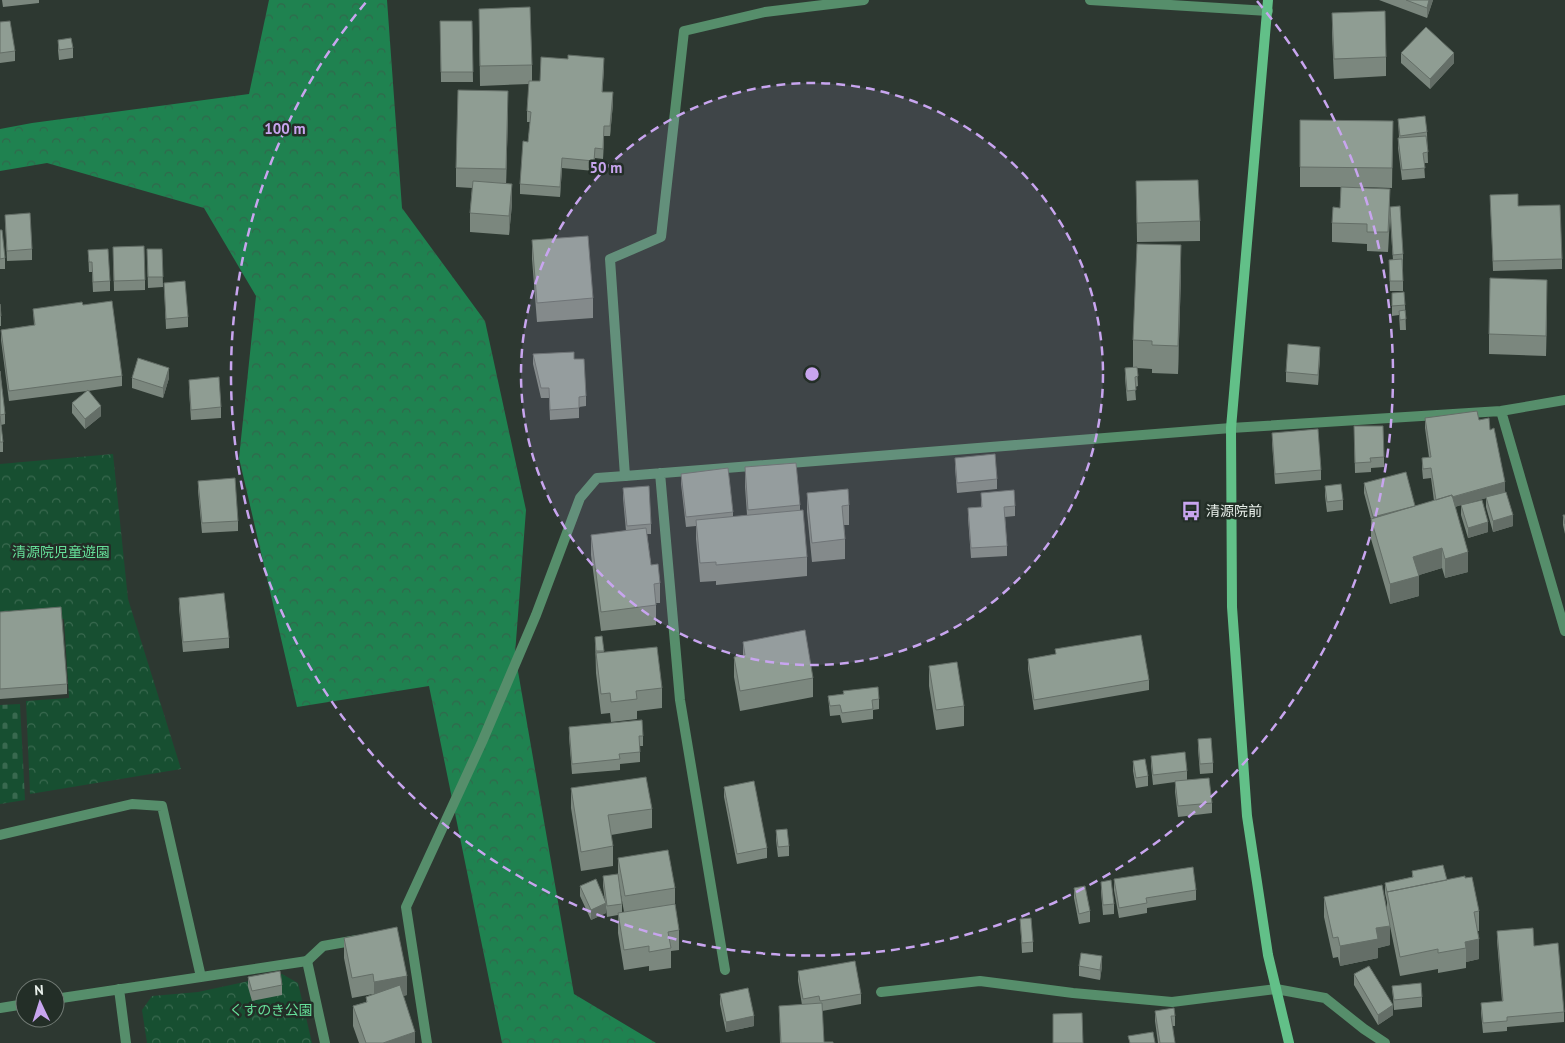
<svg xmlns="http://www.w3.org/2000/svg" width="1565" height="1043" viewBox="0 0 1565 1043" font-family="'PT Sans','Noto Sans JP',sans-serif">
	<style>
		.forest { fill: url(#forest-crowns) }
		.cemetery { fill: url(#cemetery-stones) }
		.park { fill: url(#park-crowns) }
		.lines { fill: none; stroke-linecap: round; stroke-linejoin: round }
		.lane { stroke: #568e6b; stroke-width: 10 }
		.street { stroke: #568e6b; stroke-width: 10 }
		.secondary { stroke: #62c088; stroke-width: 10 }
		.wall { fill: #7b877e }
		.shaded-wall { fill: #646e67 }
		.building { fill: #8f9d93; stroke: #646e67 }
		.ring { fill: none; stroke: #c8a5ef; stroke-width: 2.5; stroke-dasharray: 9 6 }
		.labels { text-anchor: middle; stroke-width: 5; stroke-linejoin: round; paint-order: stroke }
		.poi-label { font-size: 14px; fill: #e8efea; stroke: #232e27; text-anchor: start }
		.park-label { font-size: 14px; fill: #65df99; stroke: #232e27 }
		.centre { fill: #c8a5ef; stroke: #232e27; stroke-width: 2.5 }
		.ring-label { font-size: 15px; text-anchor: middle; font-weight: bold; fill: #c8a5ef; stroke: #232e27; stroke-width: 5; stroke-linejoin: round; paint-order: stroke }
	</style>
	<defs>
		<pattern id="forest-crowns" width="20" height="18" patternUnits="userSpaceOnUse" patternTransform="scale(1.25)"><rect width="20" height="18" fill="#1f8250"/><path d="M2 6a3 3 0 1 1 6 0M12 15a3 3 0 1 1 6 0" fill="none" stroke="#31684c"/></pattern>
		<pattern id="cemetery-stones" width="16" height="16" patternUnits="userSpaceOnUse" patternTransform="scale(1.25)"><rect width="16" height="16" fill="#174f31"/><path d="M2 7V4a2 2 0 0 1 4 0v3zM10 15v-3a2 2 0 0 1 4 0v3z" fill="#39694f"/></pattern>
		<pattern id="park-crowns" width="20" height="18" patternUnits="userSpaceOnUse" patternTransform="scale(1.25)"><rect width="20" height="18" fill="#174f31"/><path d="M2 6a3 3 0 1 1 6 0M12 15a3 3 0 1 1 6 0" fill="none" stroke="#39694f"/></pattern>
	</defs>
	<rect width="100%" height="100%" fill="#2d3831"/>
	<path class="forest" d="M269 0H387L402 208 485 321 526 510 515 654 574 994 656 1043H502L429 686 297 707 239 458 256 296 204 208 47 163 0 171V129L32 123 249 94Z"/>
	<path class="cemetery" d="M20 704 25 800 0 804V705Z"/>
	<path class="park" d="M113 454 128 599 181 769 30 794 26 701 69 698 64 619 0 623V464Z
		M282 974 298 983 312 1043H147L142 1010 152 996 198 992Z"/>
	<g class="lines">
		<path class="lane" d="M307 961 323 946 357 940
			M881 992 980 981 1073 993 1172 1002 1276 989 1325 998 1364 1029 1385 1043
			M427 1043 406 907 482 742 536 615 580 498 597 478 625 476"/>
		<path class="street" d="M864 0 765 12 684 31 661 237 610 259 625 476 1231 428 1501 411 1565 400
			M1090 0 1268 11
			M1501 411 1565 631
			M660 473 680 700 725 970
			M0 835 132 804 162 806 201 977
			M119 989 126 1043
			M55 999 307 961 325 1043
			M0 1008 25 1004"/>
		<path class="secondary" d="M1268 0 1231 428 1232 607 1247 816 1268 955 1289 1043"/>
	</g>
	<path class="wall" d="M2 0H39V3L3 7Z
		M1379 0H1433L1427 18Z
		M479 9 532 65V81H540L604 68 602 92 613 103 610 136H604L603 159 595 158 594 171 562 168 560 197 520 194V184L528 142 530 122H527V111L529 84 480 86Z
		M1332 13 1386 57V76L1334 79 1332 33Z
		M440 21H472L473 82H441Z
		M0 22 15 51V61L0 63Z
		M58 40 73 48V58L59 60 58 50Z
		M1401 53 1454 63 1430 89 1401 63Z
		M508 111 506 184 512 204 509 235 470 232V213L472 188 456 187V168Z
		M1398 119 1427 132 1428 163H1424L1425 178 1402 180 1398 148 1399 138Z
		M1300 120 1393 121 1392 188 1360 187 1390 207 1403 254V291H1390L1389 260H1393L1390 218 1388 252 1367 251V244L1332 242V223L1340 208 1341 187H1300Z
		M1136 181 1200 221V241L1137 242Z
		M1490 195 1562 259V269L1493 271Z
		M5 215 32 249V260L7 261Z
		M0 230 5 258V269H0Z
		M532 240 593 298V318L537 322 532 259Z
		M113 247 145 280V290L114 291Z
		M147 249H162L163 287 148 288Z
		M88 250 110 281V291L93 292 92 272H89Z
		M1181 274 1178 374 1152 373V369L1137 368 1138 386 1135 387 1136 400 1127 401 1125 378V368L1133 367V340Z
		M164 283 188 317V327L166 329Z
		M1392 293 1405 305 1406 330H1400L1399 315 1392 316Z
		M1547 300 1546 356 1489 354V334Z
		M0 304 1 316V326H0Z
		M83 305 122 376V386L88 391 101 416 85 429 72 413V403L87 391 9 401 1 340V330L34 325 33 309Z
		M533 354 574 359 586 396V406L579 407V418L550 420 549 398H541L533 364Z
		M1320 357 1318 385 1286 382V372Z
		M0 371 5 414V424L1 425 3 442V452H0Z
		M132 378H169L163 398 132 388Z
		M189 380 221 407V418L191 420 189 390Z
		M1425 418 1479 420 1490 430 1513 526 1493 532 1486 507V498L1464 504 1488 532 1468 538 1461 515V505L1455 507 1468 572 1445 578 1442 568 1419 575V596L1390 604 1371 539V519L1364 493V483L1415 506 1434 501 1431 478 1423 479 1422 468V458L1429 457 1425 428Z
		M1354 426 1384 457V467L1371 468V472L1355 473Z
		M1272 433 1321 470V480L1275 484 1272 443Z
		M955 458 997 479V489L957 493 955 468Z
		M745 467 800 505V511L807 557V576L716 585V581L700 582 696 539V526L686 527 681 484V474L733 512V517L747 515 745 487Z
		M198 481 238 521V531L202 533 198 491Z
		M1325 486 1343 500V510L1327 512 1325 496Z
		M623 488 651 524V534H647L651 565 660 583V603H656V625L601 631 591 555V535L626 531 623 498Z
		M807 493 849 505V525H844L845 539V559L812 562 807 512Z
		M981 493 1015 506V516L1005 517 1007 546V556L971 558 968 518V508L981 507Z
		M1563 515H1565V534L1563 525Z
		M179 598 229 638V648L183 652 179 608Z
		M0 612 67 684V694L0 699Z
		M602 636 604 653 662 688V708L637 711V719L611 722 610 713 601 714 596 673 595 637Z
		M743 642 813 678V697L740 711 734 677V657L743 656Z
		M1055 654 1149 680V690L1034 710 1028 669V659Z
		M929 666 964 706V726L936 730 929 686Z
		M843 691 879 699V709L873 710V719L842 723 840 715 830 716 828 696 843 694Z
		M569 727 643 736V746H640V762L620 764V770L572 774 569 737Z
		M1198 739 1213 763V773L1200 774 1198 749Z
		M1151 756 1187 771V780L1212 803V813L1178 817 1175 792V782L1153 785 1151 766Z
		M1133 761 1148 776V786L1136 788 1133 771Z
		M724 787 767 848V858L737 864 724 797Z
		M571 788 652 809V828L611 835 613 846V866L581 871 571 808Z
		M776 830 789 846V856L778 857 776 840Z
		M618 858 675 888V905L679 930V950L671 951V968L649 971V966L624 970 618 933V915L607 917 606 908V913L591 920 580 896V886L605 901 603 886V876L622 904V912H624L618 878Z
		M1412 871 1447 880 1479 911V931H1477L1479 959 1466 962V968L1438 973V969L1400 976 1390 926V945L1378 948V958L1340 966 1338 957 1333 958 1324 917V897L1387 911V902L1385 893V883L1412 877Z
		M1114 879 1196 890V900L1147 908V913L1119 918 1114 890Z
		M1101 882 1114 904V914L1103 915 1101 892Z
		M1074 888 1090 911V922L1079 924 1074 898Z
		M1020 919 1033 942V952L1022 953Z
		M1497 931 1534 946 1564 1012V1022L1507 1027V1031L1483 1033 1481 1013V1003L1502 1001 1497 941Z
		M344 938 407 995 403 996 415 1043H359L353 1026V1006L366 1002V997L373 994 352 998 344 958Z
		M1079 966H1102L1100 980 1079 976Z
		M798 971 861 994V1004L822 1011 824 1042 833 1043H780L779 1006 802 1005 798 981Z
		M1354 974 1393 1015 1378 1025 1354 985Z
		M248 977 282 985V995L252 1001 248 987Z
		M1392 986 1422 997V1007L1394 1010Z
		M720 994 754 1026 726 1032 720 1004Z
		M1155 1011 1175 1016V1026H1172L1175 1043H1158L1155 1021Z"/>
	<path class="shaded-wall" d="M1429 0H1433L1427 18V8Z
		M1454 53V63L1430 89V79Z
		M604 58V68L602 102V92Z
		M508 91V111L506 188V169Z
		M613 92V103L610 136V126Z
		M604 126V136L603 159V149Z
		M595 148V158L594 171V161Z
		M562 158V168L560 197V187Z
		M512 184V204L509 235V216Z
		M1390 189V208V207L1388 252Z
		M1181 245V274L1178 374V346Z
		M1547 280V300L1546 356V336Z
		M1320 347V357L1318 385V375Z
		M169 368V378L163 398V388Z
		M101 406V416L85 429V419Z
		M1505 482V493L1436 512V502Z
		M1415 506 1373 527V517Z
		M1513 515V526L1493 532V521Z
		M1488 522V532L1468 538V528Z
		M1442 548V568L1413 577V557Z
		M1468 552V572L1445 578V559Z
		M1419 576V596L1390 604V584Z
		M606 903V913L591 920V910Z
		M1390 926V945L1378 948V958L1340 966V946L1376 928Z
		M1479 939V959L1466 962V948L1465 942Z
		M1102 956V966L1100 980V970Z
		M407 976V995L374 1002V982Z
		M1393 1005V1015L1378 1025V1015Z
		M754 1016V1026L726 1032V1022Z
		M415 1032V1043H383Z"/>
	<path class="building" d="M1406 0H1429L1427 8Z
		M530 7 532 65 480 66 479 9Z
		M1385 11 1386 57 1334 59 1332 13Z
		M10 21 15 51 0 53V22Z
		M440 21H472L473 72H441Z
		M1426 27 1454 53 1430 79 1401 53Z
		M71 38 73 48 59 50 58 40Z
		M568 55 604 58 602 92H613L610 126H604L603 149 595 148 594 161 562 158 560 187 520 184 523 141 528 142 531 112 527 111 529 81H540L541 57 568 59Z
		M458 90 508 91 506 169 456 168Z
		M1425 116 1427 132 1400 136 1398 119Z
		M1300 120 1393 121 1392 168 1300 167Z
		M1426 136 1428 152 1423 153 1425 168 1402 170 1398 138Z
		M1198 180 1200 221 1137 223 1136 181Z
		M473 181 512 184 509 216 470 213Z
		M1341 187 1390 189 1388 232H1367V224L1332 223 1333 207 1340 208Z
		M1518 194V206L1560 205 1562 259 1493 261 1490 195Z
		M1400 206 1403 254 1393 255 1390 207Z
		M30 213 32 249 7 251 5 215Z
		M0 230H2L5 258 0 259Z
		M588 236 593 298 537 303 532 240Z
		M1137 244 1181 245 1178 346 1152 345V341L1133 340Z
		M144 246 145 280 114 281 113 247Z
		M108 249 110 281 93 282 92 262H89L88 250Z
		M147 249H162L163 277H148Z
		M1402 259 1403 281H1390L1389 260Z
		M1490 278 1547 280 1546 336 1489 334Z
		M185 281 188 317 166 319 164 283Z
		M1404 292 1405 305 1392 306V293Z
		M112 301 122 376 9 391 1 330 35 325 33 309 82 302 83 305Z
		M0 304 1 316H0Z
		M1405 310 1406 319 1400 320 1399 311Z
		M1288 344 1320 347 1318 375 1286 372Z
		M574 352V359H584L586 396 579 397V408L550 410 549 388H541L533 354Z
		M138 358 169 368 163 388 132 378Z
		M1137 367 1138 376 1135 377 1136 390 1127 391 1125 368Z
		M0 371 5 414 0 415Z
		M219 377 221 407 191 410 189 380Z
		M88 390 101 406 85 419 72 403Z
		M1477 411 1479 420 1489 418 1490 430 1494 428 1505 482 1452 497V495L1436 500 1431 468 1423 469 1422 458 1431 457 1425 418Z
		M0 416 3 442H0Z
		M1354 426H1383L1384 457 1370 458 1371 462 1355 463Z
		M1318 429 1321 470 1275 474 1272 433Z
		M995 454 997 479 957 483 955 458Z
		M796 463 800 505 748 510 745 467Z
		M728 468 733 512 686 517 681 474Z
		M1406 472 1415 506 1373 517 1364 483Z
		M235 478 238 521 202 523 198 481Z
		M1341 484 1343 500 1327 502 1325 486Z
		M649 486 651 524 627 526 623 488Z
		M848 489 849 505 842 506 845 539 812 543 807 493Z
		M1014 490 1015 506 1004 507 1007 546 971 548 968 508 982 507 981 493Z
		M1506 492 1513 515 1493 521 1486 497Z
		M1452 495 1468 552 1445 559 1442 548 1413 557 1419 576 1390 584 1371 519Z
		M1482 500 1488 522 1468 528 1461 505Z
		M803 510 807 557 716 565V562L700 563 696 520Z
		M1563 515H1565V524Z
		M646 528 651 565 658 564 660 583 654 584 656 605 601 612 591 535Z
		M224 593 229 638 183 642 179 598Z
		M61 607 67 684 0 689V612Z
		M805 630 813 678 740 691 734 657 745 655 743 642Z
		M1141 635 1149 680 1034 700 1028 659 1056 654 1055 649Z
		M602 636 604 651H596L595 637Z
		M657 647 662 688 636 691 637 699 611 702 610 693 601 694 596 653Z
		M957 662 964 706 936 710 929 666Z
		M878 687 879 699 872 700 873 709 842 713 840 705 830 706 828 696 844 694 843 691Z
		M642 720 643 736H639L640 752 619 754 620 759 572 764 569 727Z
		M1211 738 1213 763 1200 764 1198 739Z
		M1185 752 1187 771 1153 775 1151 756Z
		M1145 759 1148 776 1136 778 1133 761Z
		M646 777 652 809 608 815 613 846 581 852 571 788Z
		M1209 778 1212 803 1178 806 1175 781Z
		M754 781 767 848 737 854 724 787Z
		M787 829 789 846 778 847 776 830Z
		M668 850 675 888 625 896 618 858Z
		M1443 865 1447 880 1387 892 1385 883 1413 877 1412 871Z
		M1193 867 1196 890 1146 898 1147 903 1119 908 1114 879Z
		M618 874 622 904 607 906 603 876Z
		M1465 876V878L1472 877 1479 911 1474 912 1479 939 1465 942 1466 948 1438 953V949L1400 957 1387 892Z
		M596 879 606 903 591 910 580 886Z
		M1111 880 1114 904 1103 905 1101 882Z
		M1382 885 1390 926 1376 928 1378 939 1340 946 1338 937 1333 938 1324 897Z
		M1085 886 1090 911 1079 914 1074 888Z
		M675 904 679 930 668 932 671 948 649 952V946L624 950 618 913Z
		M1031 918 1033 942 1022 943 1020 919Z
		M397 927 407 976 374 982 373 974 352 978 344 938Z
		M1533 928 1534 946 1558 943 1564 1012 1507 1017V1021L1483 1023 1481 1003 1503 1001 1497 931Z
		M1081 953 1102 956 1100 970 1079 966Z
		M855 961 861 994 820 1001 819 996 803 999 798 971Z
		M1369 966 1393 1005 1378 1015 1354 974Z
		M280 971 282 985 252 991 248 977Z
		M1421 983 1422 997 1394 1000 1392 986Z
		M400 985 415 1032 383 1043H366L353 1006 367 1002 366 997Z
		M748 988 754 1016 726 1022 720 994Z
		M822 1003 824 1042H833V1043H781L779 1006Z
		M1174 1008 1175 1016H1171L1175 1043H1160L1155 1011Z
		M1082 1013 1083 1043H1053V1014Z
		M1153 1032 1155 1043H1130L1128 1036Z"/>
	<circle cx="812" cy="374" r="291" fill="#c8a5ef" fill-opacity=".12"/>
	<g class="ring">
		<circle cx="812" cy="374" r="291"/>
		<path d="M1257 1A581 581 0 1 1 367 1"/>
	</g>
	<defs>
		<symbol id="bus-bare" viewBox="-9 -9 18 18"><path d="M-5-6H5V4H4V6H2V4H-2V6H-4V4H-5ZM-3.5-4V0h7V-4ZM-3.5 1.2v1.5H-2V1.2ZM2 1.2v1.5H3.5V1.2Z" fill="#c8a5ef" stroke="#232e27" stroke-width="2.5" paint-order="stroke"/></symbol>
	</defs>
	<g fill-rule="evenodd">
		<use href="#bus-bare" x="1177" y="497" width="28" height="28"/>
	</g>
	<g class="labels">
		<g class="poi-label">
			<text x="1206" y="516">清源院前</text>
		</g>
		<g class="park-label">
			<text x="61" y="557">清源院児童遊園</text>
			<text x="271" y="1015">くすのき公園</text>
		</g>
	</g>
	<circle cx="812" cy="374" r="8" class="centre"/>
	<g class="ring-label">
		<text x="285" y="134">100 m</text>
		<text x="606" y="173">50 m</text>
	</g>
	<g transform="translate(40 1003) rotate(356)"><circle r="24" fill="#232e27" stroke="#727b75"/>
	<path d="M0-4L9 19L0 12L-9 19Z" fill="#c8a5ef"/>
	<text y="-8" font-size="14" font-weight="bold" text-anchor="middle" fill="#e8efea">N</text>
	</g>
</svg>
